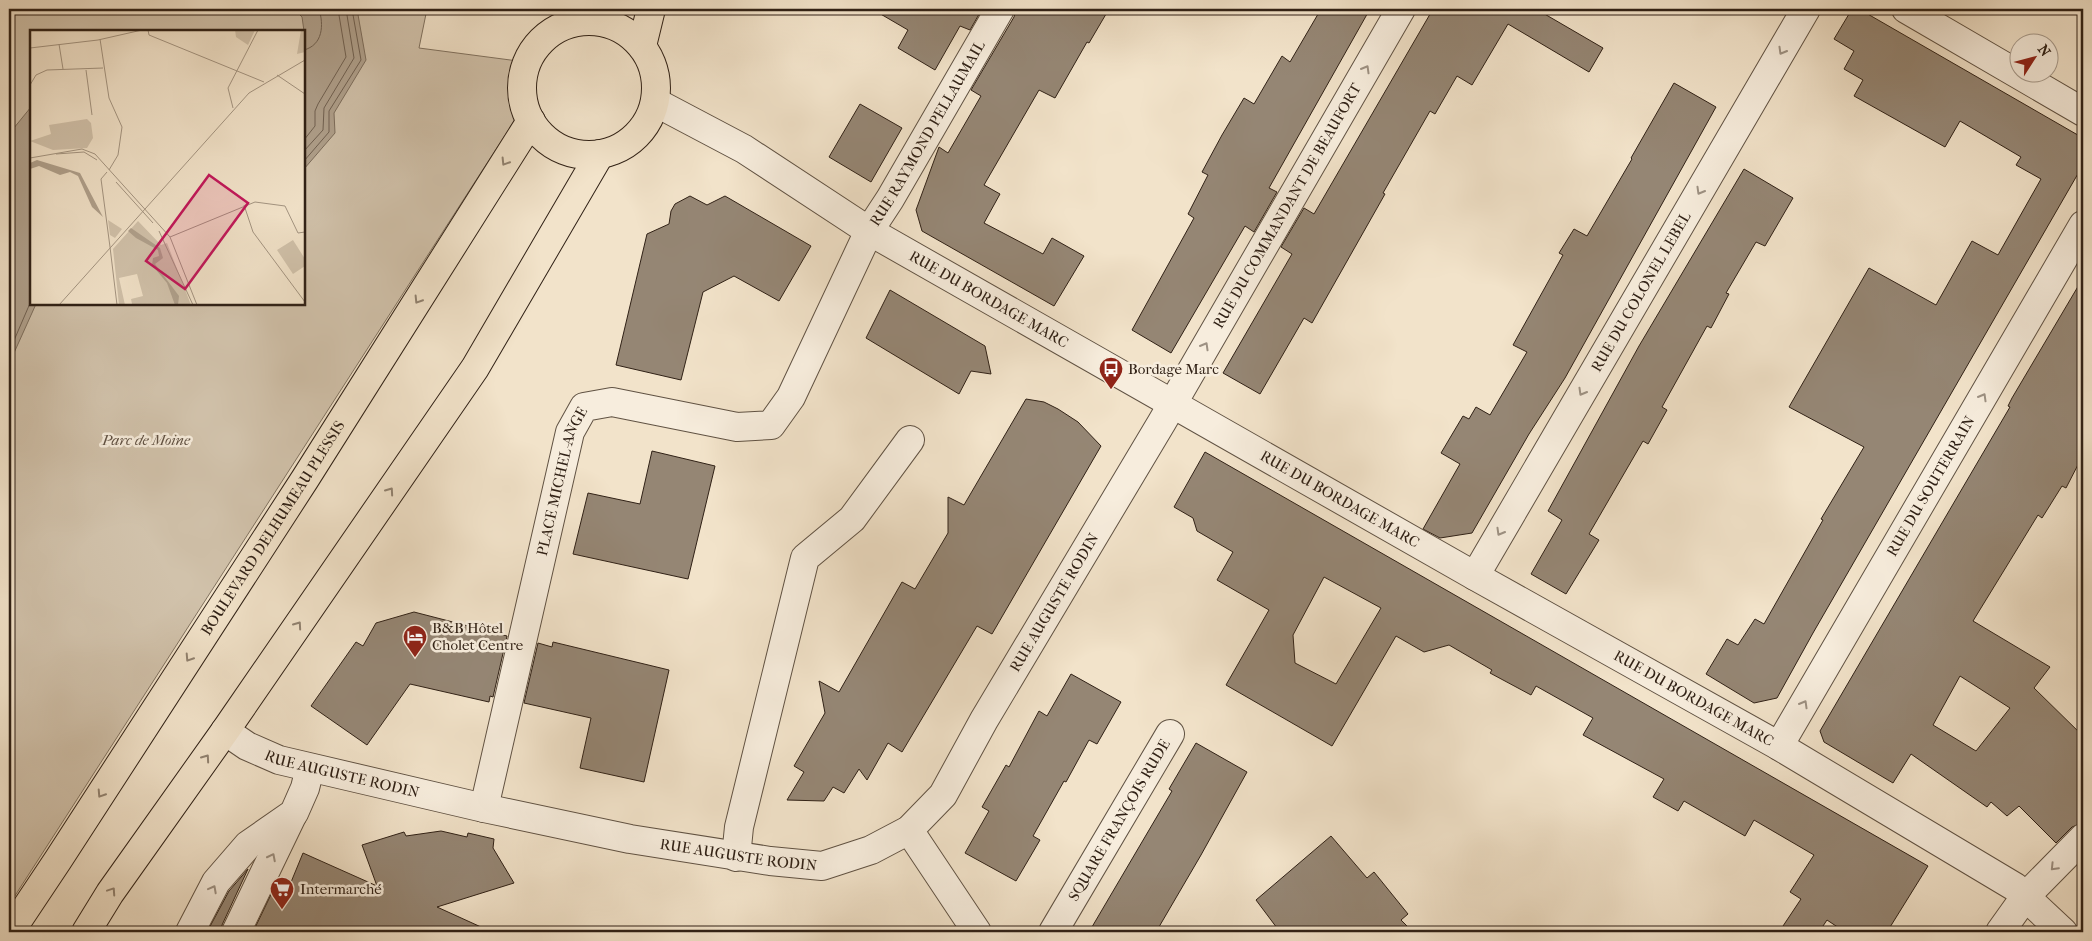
<svg xmlns="http://www.w3.org/2000/svg" width="2092" height="941" viewBox="0 0 2092 941" font-family="'IM FELL French Canon',serif">
	<style>
		.green { fill: #d1c2ab; stroke: #807260; fill-rule: evenodd }
		.water { fill: #b0a18d; stroke: #7d6e5d }
		.lines { fill: none; stroke-linecap: round; stroke-linejoin: round }
		.shore { stroke: #706152; stroke-width: 1 }
		.building { fill: #958674; stroke: #302116; fill-rule: evenodd }
		.minor-casing { stroke: #605243; stroke-width: 30 }
		.major-casing { stroke: #302116; stroke-width: 30 }
		.minor { stroke: #f7eddd; stroke-width: 28 }
		.major { stroke: #f2e3ca; stroke-width: 28 }
		.oneway { stroke: #9d9183 }
		.oneway2 { stroke: #918270 }
		.labels { text-anchor: middle; stroke-width: 5; stroke-linejoin: round; paint-order: stroke }
		.street-label { font-size: 15px; fill: #302116; stroke: #f7eddd }
		.poi-label { font-size: 15px; fill: #302116; stroke: #f7eddd; text-anchor: start }
		.park-label { font-size: 15px; font-style: italic; fill: #605143; stroke: #f7eddd }
		.inset-road { fill: none; stroke: #a49582; stroke-width: 1 }
		.view { fill: #c2185b; fill-opacity: 0.15; stroke: #c2185b; stroke-width: 2.5 }
		.inset-edge { fill: none; stroke: #302116; stroke-width: 2.5 }
	</style>
	<rect width="100%" height="100%" fill="#f2e3ca"/>
	<filter id="stains"><feTurbulence type="fractalNoise" baseFrequency=".004" numOctaves="4"/><feColorMatrix values="0 0 0 0 .2 0 0 0 0 .09 0 0 0 0 .02 0 0 0 .5 -.17"/></filter>
	<radialGradient id="worn" r=".72"><stop offset=".6" stop-color="#630" stop-opacity="0"/><stop offset="1" stop-color="#630" stop-opacity=".3"/></radialGradient>
	<path class="green" d="M9 9H427L419 48 518 61 512 88 520 112 9 905ZM31 31H304V304H31Z"/>
	<path class="water" d="M294 9H357L366 60 334 113 335 133 304 169V31L302 17Z
		M31 107V304H36L9 364V134Z"/>
	<g class="lines">
		<path class="shore" d="M304 50C323 45 324 25 319 9
			M304 140 315 126V111L318 104 346 57 338 9
			M304 151 323 130 324 108 354 58 346 9
			M304 161 329 132V111L361 60 352 9
			M9 352 31 301"/>
	</g>
	<path class="building" d="M872 9H982L970 30 960 26 935 70 898 48 908 30Z
		M1016 9H1109L1089 43 1087 42 1055 98 1039 90 984 185 1000 194 984 223 1043 254 1052 238 1084 256 1054 306 922 231 916 210 939 147 948 153 981 96 971 90 1014 17Z
		M1321 9H1370L1269 188 1277 192 1254 232 1245 226 1171 353 1132 330 1194 218 1188 214 1208 175 1202 172 1222 135 1244 98 1254 104 1282 56 1290 62Z
		M1433 9H1536L1603 48 1589 72 1508 24 1472 85 1457 76 1435 114 1430 111 1383 193 1385 194 1312 323 1304 318 1260 394 1223 373 1292 254 1281 247 1304 208 1314 214Z
		M1852 9H1859L2083 138V165L1813 633 1777 698 1754 703 1706 674 1727 639 1738 645 1755 619 1764 624 1823 520 1821 519 1864 447 1789 407 1869 268 1936 305 1972 241 1998 255 2041 179 2016 165 2021 157 1960 121 1945 147 1854 96 1863 80 1844 69 1854 51 1834 39Z
		M1674 83 1716 107 1565 378 1529 434 1472 533 1440 538 1423 529 1460 464 1441 453 1463 416 1469 419 1476 407 1490 415 1527 352 1513 345 1563 255 1559 253 1574 229 1587 236 1632 159 1631 158Z
		M860 104 902 128 871 182 829 157Z
		M1744 169 1793 198 1765 246 1756 242 1726 293 1729 294 1711 328 1707 326 1662 407 1667 410 1648 444 1643 441 1589 534 1599 540 1566 594 1531 574 1562 520 1548 511 1639 346Z
		M690 196 707 205 725 196 811 246 779 301 734 276 703 292 681 380 616 365 647 234 669 224 671 211 675 204Z
		M2083 278V455L2066 488 2062 486 2042 518 2038 515 1973 621 2050 667 2034 688 2083 736V823L2072 827 2056 843 2019 806 2007 816 1991 802 1987 807 1911 754 1893 783 1824 742 1820 731 2010 407 2008 406 2012 398ZM1960 676 2010 708 1976 751 1933 725Z
		M890 290 985 346 991 374 971 371 959 394 866 338Z
		M1026 399 1044 402 1058 409 1078 422 1101 446 992 634 977 626 902 752 888 743 867 780 859 769 844 793 833 787 824 801 787 800 804 772 794 766 825 713 819 681 839 692 902 582 915 589 948 533V497L964 505Z
		M652 451 715 466 688 579 573 554 588 493 640 504Z
		M1205 452 1928 866 1887 932H1845L1827 920 1819 932H1779L1801 899 1790 892 1814 855 1754 820 1745 836 1684 801 1678 811 1653 797 1664 779 1583 735 1593 718 1536 686 1531 695 1490 673 1492 670 1449 645 1424 652 1396 636 1332 746 1226 685 1269 610 1217 580 1233 552 1197 531 1193 518 1174 507ZM1324 577 1381 608 1336 684 1295 663 1293 635Z
		M414 612 507 636 493 697 490 696 489 702 410 684 367 745 311 706 356 642 363 646 376 623Z
		M553 642 669 670 644 782 580 768 591 718 524 703 538 643 552 647Z
		M1071 674 1121 702 1097 744 1089 740 1066 782 1064 781 1033 836 1040 840 1016 881 965 853 989 811 982 807 1006 765 1009 767 1039 711 1047 716Z
		M1196 743 1247 772 1201 855 1156 932H1089L1172 791 1169 789Z
		M441 831 467 837 468 833 494 839 493 848 514 883 437 907 492 932H253L277 882 289 887 303 853 377 886 362 845 404 832 406 836Z
		M1331 836 1367 878 1374 872 1408 914 1401 920 1413 932H1280L1256 900Z
		M248 869 222 925 221 932H207L229 891Z"/>
	<g class="lines">
		<defs>
			<g id="minor">
				<path d="M1906 9 2083 112"/>
				<path id="s1" d="M655 102 744 149 869 231 1475 576 1779 746 2015 887 2063 932"/>
				<path id="s2" d="M1475 576 1806 9"/>
				<path id="s3" d="M225 731 247 746 279 760 484 808 630 839 770 861 822 866 871 850 909 830 943 795 984 720 1162 422 1401 9"/>
				<path id="s4" d="M1779 746 2083 225"/>
				<path id="s5" d="M484 808 570 432 584 407 612 402 737 427 771 425 791 397 869 231 890 199 1000 9"/>
				<path d="M909 830 977 932"/>
				<path d="M736 857 739 827 805 558 852 519 910 440"/>
				<path d="M190 932 216 882 248 845 294 813 305 788 310 768"/>
				<path d="M236 932 292 816"/>
				<path id="s6" d="M1053 932 1170 734"/>
				<path d="M2000 932 2025 897 2083 838"/>
			</g>
			<g id="major">
				<circle cx="589" cy="88" r="67"/>
				<path d="M642 46 651 9"/>
				<path id="s7" d="M10 932 58 860 305 479 531 121"/>
				<path d="M86 932 110 893 225 731 475 368 600 154"/>
			</g>
		</defs>
		<use href="#minor" class="minor-casing"/>
		<use href="#major" class="major-casing"/>
		<use href="#minor" class="minor"/>
		<use href="#major" class="major"/>
	</g>
	<defs><path id="oneway-chevron" d="M-2-3.5L2.5 0L-2 3.5" fill="none" stroke-width="1.6" stroke-linecap="round" stroke-linejoin="round" transform="scale(1.25)"/></defs>
	<g class="oneway">
		<use href="#oneway-chevron" transform="translate(1782 51) rotate(120)"/>
		<use href="#oneway-chevron" transform="translate(1366 69) rotate(-60)"/>
		<use href="#oneway-chevron" transform="translate(1700 191) rotate(120)"/>
		<use href="#oneway-chevron" transform="translate(1205 346) rotate(-60)"/>
		<use href="#oneway-chevron" transform="translate(1582 392) rotate(120)"/>
		<use href="#oneway-chevron" transform="translate(1983 397) rotate(-60)"/>
		<use href="#oneway-chevron" transform="translate(1500 532) rotate(120)"/>
		<use href="#oneway-chevron" transform="translate(1804 704) rotate(-60)"/>
		<use href="#oneway-chevron" transform="translate(272 857) rotate(-63)"/>
		<use href="#oneway-chevron" transform="translate(2054 867) rotate(134)"/>
		<use href="#oneway-chevron" transform="translate(213 889) rotate(-62)"/>
	</g>
	<g class="oneway2">
		<use href="#oneway-chevron" transform="translate(505 162) rotate(122)"/>
		<use href="#oneway-chevron" transform="translate(418 300) rotate(122)"/>
		<use href="#oneway-chevron" transform="translate(390 491) rotate(-55)"/>
		<use href="#oneway-chevron" transform="translate(298 625) rotate(-55)"/>
		<use href="#oneway-chevron" transform="translate(189 658) rotate(123)"/>
		<use href="#oneway-chevron" transform="translate(206 758) rotate(-55)"/>
		<use href="#oneway-chevron" transform="translate(101 794) rotate(123)"/>
		<use href="#oneway-chevron" transform="translate(112 891) rotate(-56)"/>
	</g>
	<defs>
		<symbol id="bus-pin" viewBox="-11 -11 22 30"><path d="M0 17L-7.5 6A9.5 9.5 0 1 1 7.5 6Z" fill="#8f2418" stroke="#f7eddd"/><path d="M-5-6H5V4H4V6H2V4H-2V6H-4V4H-5ZM-3.5-4V0h7V-4ZM-3.5 1.2v1.5H-2V1.2ZM2 1.2v1.5H3.5V1.2Z" fill="#fff"/></symbol>
		<symbol id="hotel-pin" viewBox="-11 -11 22 30"><path d="M0 17L-7.5 6A9.5 9.5 0 1 1 7.5 6Z" fill="#8f2418" stroke="#f7eddd"/><path d="M-6-4.5h1.5V1H6V5H4.5V3h-9V5H-6ZM-4 0a1.8 1.8 0 1 1 3.6 0ZM.5 0V-2.5h3Q6-2.5 6 0Z" fill="#fff"/></symbol>
		<symbol id="supermarket-pin" viewBox="-11 -11 22 30"><path d="M0 17L-7.5 6A9.5 9.5 0 1 1 7.5 6Z" fill="#8f2418" stroke="#f7eddd"/><path d="M-6-5.5h2.5l.6 2H6L4.5 2H-2.5L-4.4-4H-6ZM-1.5 3.2a1.3 1.3 0 1 0 .1 0ZM3 3.2a1.3 1.3 0 1 0 .1 0Z" fill="#fff"/></symbol>
	</defs>
	<g fill-rule="evenodd">
		<use href="#bus-pin" x="1097" y="355" width="28" height="38"/>
		<use href="#hotel-pin" x="401" y="623" width="28" height="38"/>
		<use href="#supermarket-pin" x="268" y="875" width="28" height="38"/>
	</g>
	<g class="labels">
		<g class="street-label">
			<text dy="5" stroke="none"><textPath href="#s5" startOffset="936">RUE RAYMOND PELLAUMAIL</textPath></text>
			<text dy="5" stroke="none"><textPath href="#s3" startOffset="1441">RUE DU COMMANDANT DE BEAUFORT</textPath></text>
			<text dy="5" stroke="none"><textPath href="#s2" startOffset="329">RUE DU COLONEL LEBEL</textPath></text>
			<text dy="5" stroke="none"><textPath href="#s1" startOffset="388">RUE DU BORDAGE MARC</textPath></text>
			<text dy="5" stroke="none"><textPath href="#s5" startOffset="336">PLACE MICHEL-ANGE</textPath></text>
			<text dy="5" stroke="none"><textPath href="#s4" startOffset="301">RUE DU SOUTERRAIN</textPath></text>
			<text dy="5" stroke="none"><textPath href="#s1" startOffset="792">RUE DU BORDAGE MARC</textPath></text>
			<text dy="5" stroke="none"><textPath href="#s7" startOffset="482">BOULEVARD DELHUMEAU PLESSIS</textPath></text>
			<text dy="5" stroke="none"><textPath href="#s3" startOffset="981">RUE AUGUSTE RODIN</textPath></text>
			<text dy="5" stroke="none"><textPath href="#s1" startOffset="1198">RUE DU BORDAGE MARC</textPath></text>
			<text dy="5" stroke="none"><textPath href="#s3" startOffset="126">RUE AUGUSTE RODIN</textPath></text>
			<text dy="5" stroke="none"><textPath href="#s6" startOffset="130">SQUARE FRANÇOIS RUDE</textPath></text>
			<text dy="5" stroke="none"><textPath href="#s3" startOffset="531">RUE AUGUSTE RODIN</textPath></text>
		</g>
		<g class="poi-label">
			<text x="1128" y="374">Bordage Marc</text>
			<text x="432" y="633">B&amp;B Hôtel<tspan x="432" dy="17">Cholet Centre</tspan></text>
			<text x="300" y="894">Intermarché</text>
		</g>
		<g class="park-label">
			<text x="146" y="445">Parc de Moine</text>
		</g>
	</g>
	<g transform="translate(30 30)">
		<rect width="275" height="275" fill="#f2e3ca"/>
		<path d="M205 0H225L218 15 206 7ZM271 0H275V22L267 24ZM57 89 61 93 63 108 57 118 23 120 0 111 21 104 19 95ZM78 190 92 199 85 208 80 205ZM108 191 131 215 137 213 161 275H98L102 274 101 269 113 266 107 244 89 248 95 275H89L83 219ZM263 210 275 229V236L263 244 247 220Z" fill="#d1c2ab"/>
		<path d="M7 130 50 143 73 187 62 177 48 146 40 142 30 145 9 136 0 139V133ZM101 198 130 218 133 228 125 234 149 266 148 275H145L137 253 122 235 123 228 129 226 128 220 106 208 98 201Z" fill="#b0a18d"/>
		<path class="inset-road" d="M118 0 119 5 234 52M70 9 79 68 92 97 88 125 79 140M29 14 33 39M0 18 68 10 112 0M56 40 62 85M247 45 275 64M0 55 6 45 17 40 73 38M203 78 198 58 228 0M26 124 54 122 67 130M0 128 52 119 65 124 140 207 167 275M77 142 71 149 80 217M86 152 123 193M214 175 223 202 275 272M129 201 163 275M140 207 225 172 255 176 268 203 275 202M80 217 87 275M29 275 219 63 275 30"/>
		<path class="view" d="M179 145 218 173 155 259 116 231Z"/>
		<rect width="275" height="275" class="inset-edge"/>
	</g>
	<rect width="2092" height="941" fill="none" stroke="#f2e3ca" stroke-width="30"/>
	<rect x="10" y="10" width="2072" height="921" fill="none" stroke="#302116" stroke-width="2.5"/>
	<rect x="15" y="15" width="2062" height="911" fill="none" stroke="#302116"/>
	<g transform="translate(2034 58) rotate(54)"><circle r="24" fill="#f7eddd" stroke="#a79b8d"/>
	<path d="M0-4L9 19L0 12L-9 19Z" fill="#8f2418"/>
	<text y="-8" font-size="14" font-weight="bold" text-anchor="middle" fill="#302116">N</text>
	</g>
	<rect width="100%" height="100%" filter="url(#stains)"/>
	<rect width="100%" height="100%" fill="url(#worn)"/>
</svg>
